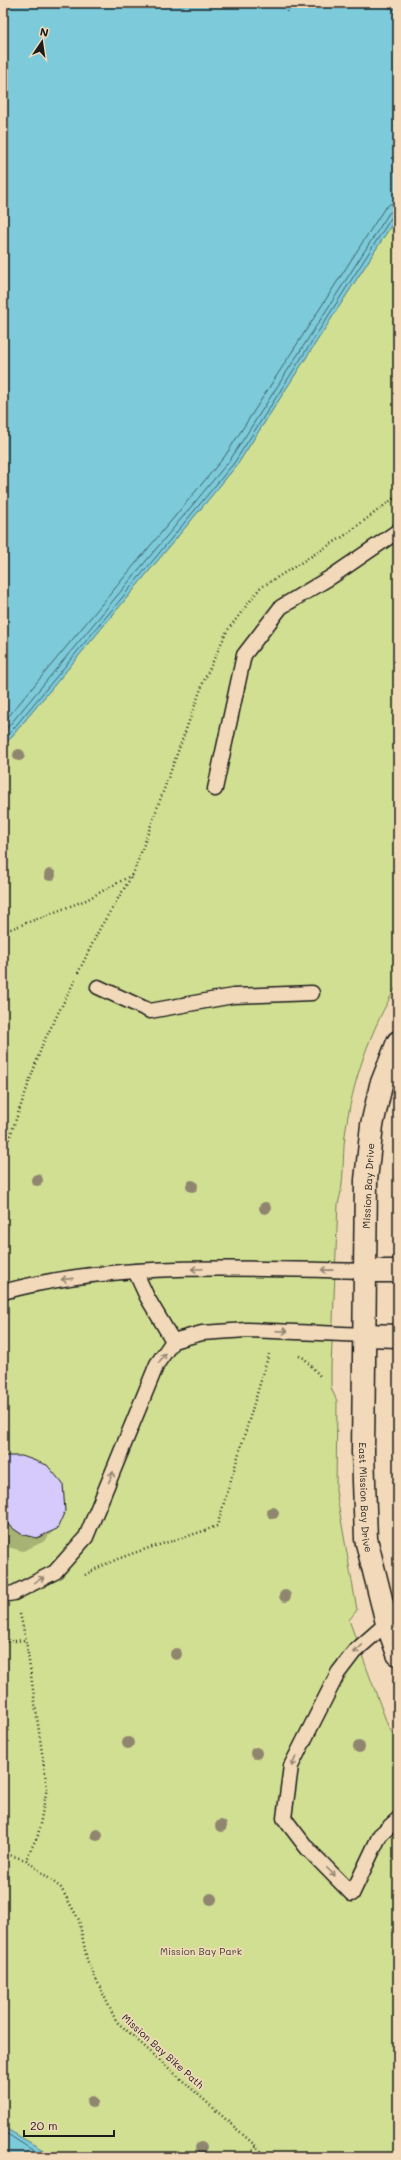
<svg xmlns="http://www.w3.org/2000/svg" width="401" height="2160" viewBox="0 0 401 2160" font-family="Mali,sans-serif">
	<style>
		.green { fill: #d1df92; stroke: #767e57 }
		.water { fill: #7ccada; stroke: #56848e }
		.shadow { fill: #0003 }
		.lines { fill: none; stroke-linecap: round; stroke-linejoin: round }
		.shore { stroke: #426268; stroke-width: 1 }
		.building { fill: #d6c9fb; stroke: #1c1c1c }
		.lane-casing { stroke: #1c1c1c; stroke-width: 17 }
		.secondary-casing { stroke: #1c1c1c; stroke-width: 25 }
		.path { stroke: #1c1c1c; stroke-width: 2.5; stroke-dasharray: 1 3; stroke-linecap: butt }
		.lane { stroke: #f1d9b9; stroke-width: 14 }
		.secondary { stroke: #f1d9b9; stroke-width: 22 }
		.tree { fill: #908670 }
		.oneway { stroke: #918472 }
		.labels { text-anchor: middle; stroke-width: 3.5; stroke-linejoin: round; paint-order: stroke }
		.street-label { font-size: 10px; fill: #1c1c1c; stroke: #f1d9b9 }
		.park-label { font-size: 10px; fill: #404334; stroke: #f1d9b9 }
	</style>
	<rect width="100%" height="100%" fill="#f1d9b9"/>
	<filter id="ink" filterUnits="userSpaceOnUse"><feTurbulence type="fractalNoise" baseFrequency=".025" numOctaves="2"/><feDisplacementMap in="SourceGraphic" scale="8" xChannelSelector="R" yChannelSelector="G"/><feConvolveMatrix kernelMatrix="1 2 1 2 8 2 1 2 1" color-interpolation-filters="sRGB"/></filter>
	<g filter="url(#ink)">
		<path class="green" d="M398 215V984C370 1030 352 1082 345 1135 342 1159 345 1181 338 1204L331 1367V1388L337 1401 336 1491 357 1610 349 1620 388 1726 398 1742V2157H49L43 2150 3 2127V747L237 465Z"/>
		<path class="water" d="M3 3H398V215L237 465 3 747Z
			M3 2127 43 2150 49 2157H3Z"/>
		<path class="shadow" d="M3 1457 56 1528 43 1542 23 1551 7 1547 3 1544Z"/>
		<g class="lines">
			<path class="shore" d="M3 723 225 456 384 209 390 204 398 202
				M3 733 230 460 389 213 398 208
				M3 741 234 463 393 215 398 213
				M3 2131 43 2157"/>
		</g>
		<path class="building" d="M3 1456H22L47 1465 63 1484 65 1511 57 1529 37 1538 21 1534 8 1525V1505L3 1514Z"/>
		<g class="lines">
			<defs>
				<path id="lane" d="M215 789 244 655 281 607 331 577 398 531
					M98 987 150 1011 233 996 312 993
					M135 1271 147 1297 173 1341
					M3 1292C117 1260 248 1269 366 1271
					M3 1595 14 1593 55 1572 86 1537 157 1364 173 1341 202 1333 247 1330 365 1335
					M387 1623 354 1652 338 1673 291 1766 284 1818 307 1848 352 1894 380 1835 398 1819"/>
				<g id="secondary">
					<path id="s1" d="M398 1042 381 1085 372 1125 366 1180 363 1452 366 1539 387 1623 398 1654"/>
					<path d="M366 1271H398"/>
					<path d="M365 1335 398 1336"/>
				</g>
			</defs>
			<use href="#lane" class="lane-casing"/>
			<use href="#secondary" class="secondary-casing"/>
			<path class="path" d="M383 3 398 12
				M287 12 292 3
				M3 932 86 900 132 875
				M78 973 100 928 133 874 203 683 227 631 260 588 344 536 398 495
				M3 1150 9 1139 43 1043 75 980
				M299 1356 304 1358 320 1376
				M85 1575C125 1551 173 1543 217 1526L269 1354
				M20 1614 26 1640 47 1788 38 1835 26 1859
				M3 1642 26 1640
				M3 1853 26 1860 61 1888 79 1920 87 1960 116 2021 268 2157
				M247 2157 256 2146"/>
			<use href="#lane" class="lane"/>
			<use href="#secondary" class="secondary"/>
		</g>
		<g class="tree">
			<circle cx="19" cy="755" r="6"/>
			<circle cx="50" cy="875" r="6"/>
			<circle cx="37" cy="1180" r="6"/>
			<circle cx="192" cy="1186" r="6"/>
			<circle cx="265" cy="1208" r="6"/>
			<circle cx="273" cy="1513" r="6"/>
			<circle cx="285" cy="1596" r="6"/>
			<circle cx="176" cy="1654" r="6"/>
			<circle cx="128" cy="1743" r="6"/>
			<circle cx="359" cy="1747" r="6"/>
			<circle cx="256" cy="1753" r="6"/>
			<circle cx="221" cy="1826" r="6"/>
			<circle cx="97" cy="1835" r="6"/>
			<circle cx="211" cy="1899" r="6"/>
			<circle cx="92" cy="2102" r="6"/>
			<circle cx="201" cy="2148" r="6"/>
		</g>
		<defs><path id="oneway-shaft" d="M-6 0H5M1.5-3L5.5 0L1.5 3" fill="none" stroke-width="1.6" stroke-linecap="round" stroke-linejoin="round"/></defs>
		<g class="oneway">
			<use href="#oneway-shaft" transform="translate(197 1269) rotate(178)"/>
			<use href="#oneway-shaft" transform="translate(327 1270) rotate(-179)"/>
			<use href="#oneway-shaft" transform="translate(67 1279) rotate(174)"/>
			<use href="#oneway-shaft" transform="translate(282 1331) rotate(2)"/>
			<use href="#oneway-shaft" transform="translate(162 1358) rotate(-55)"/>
			<use href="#oneway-shaft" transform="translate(111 1477) rotate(-67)"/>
			<use href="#oneway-shaft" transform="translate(39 1580) rotate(-26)"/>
			<use href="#oneway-shaft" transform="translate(358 1649) rotate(137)"/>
			<use href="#oneway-shaft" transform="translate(294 1761) rotate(114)"/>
			<use href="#oneway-shaft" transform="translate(331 1872) rotate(45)"/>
		</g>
	</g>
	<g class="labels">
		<g class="street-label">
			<text transform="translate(368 1186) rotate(-87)" y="4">Mission Bay Drive</text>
			<text dy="4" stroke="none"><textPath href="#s1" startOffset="460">East Mission Bay Drive</textPath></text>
			<text transform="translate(163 2051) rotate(42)" y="4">Mission Bay Bike Path</text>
		</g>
		<g class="park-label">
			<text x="201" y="1955">Mission Bay Park</text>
		</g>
	</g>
	<rect width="401" height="2160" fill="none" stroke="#f1d9b9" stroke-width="16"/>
	<rect x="8" y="8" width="385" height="2144" fill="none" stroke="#1c1c1c" stroke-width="1.5" filter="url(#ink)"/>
	<g transform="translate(42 42) rotate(13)" stroke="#f1d9b9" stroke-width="3" paint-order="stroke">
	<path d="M0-3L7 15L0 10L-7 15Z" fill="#1c1c1c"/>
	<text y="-6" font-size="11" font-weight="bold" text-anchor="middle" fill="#1c1c1c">N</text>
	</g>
	<path d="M24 2130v6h90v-6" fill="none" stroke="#1c1c1c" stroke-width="2"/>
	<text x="30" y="2130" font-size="12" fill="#1c1c1c" stroke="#f1d9b9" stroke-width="3" paint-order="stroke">20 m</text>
</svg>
